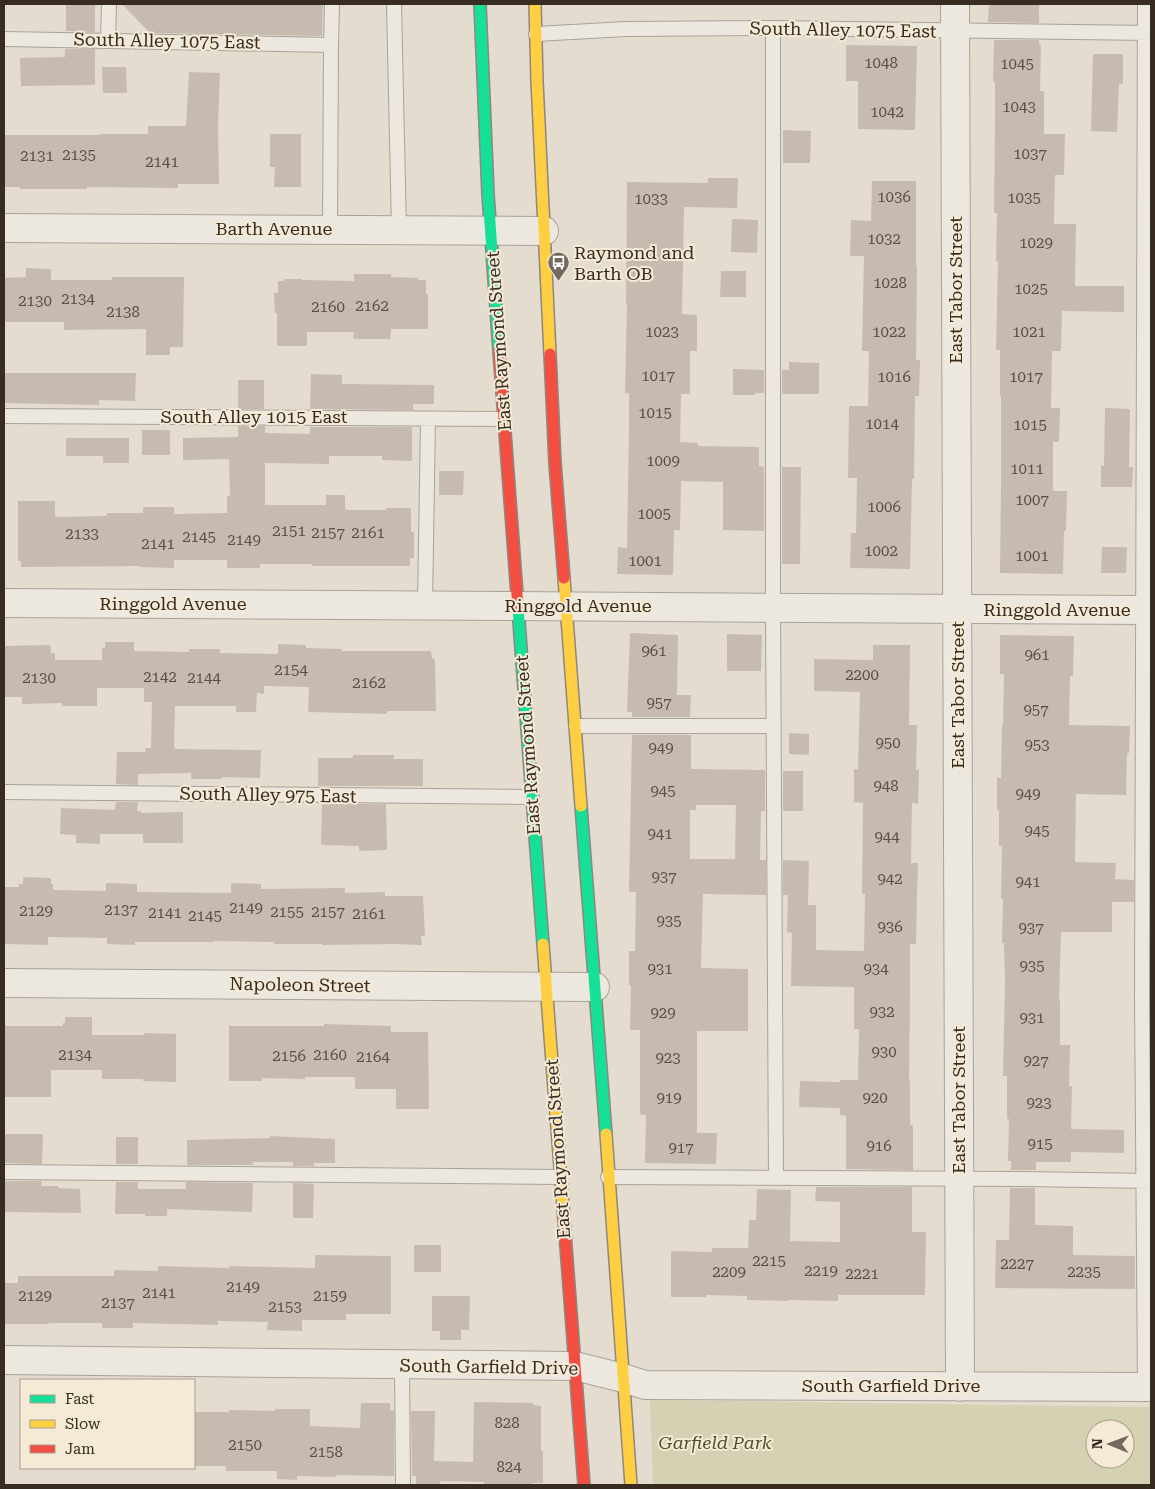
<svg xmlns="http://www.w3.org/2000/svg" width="1155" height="1489" viewBox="0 0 1155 1489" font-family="'Roboto Serif',serif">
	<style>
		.green { fill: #d4d2b2; fill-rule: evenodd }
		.building { fill: #c7bbb0; fill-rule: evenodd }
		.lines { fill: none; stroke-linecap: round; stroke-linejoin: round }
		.lane-casing { stroke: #a9a298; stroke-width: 16 }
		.street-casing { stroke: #a9a298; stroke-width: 30 }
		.fast-casing { stroke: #8f877f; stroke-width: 14 }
		.slow-casing { stroke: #8f877f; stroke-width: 14 }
		.jam-casing { stroke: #8f877f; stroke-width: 14 }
		.lane { stroke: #ece8e0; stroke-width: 14 }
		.street { stroke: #ece8e0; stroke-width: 28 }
		.fast { stroke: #16e098; stroke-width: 11 }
		.slow { stroke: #ffcf43; stroke-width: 11 }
		.jam { stroke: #f24e42; stroke-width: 11 }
		.labels { text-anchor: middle; stroke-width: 4; stroke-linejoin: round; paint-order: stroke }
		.number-label { font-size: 15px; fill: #5c4f44 }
		.street-label { font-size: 18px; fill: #382b20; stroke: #f4ead6 }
		.poi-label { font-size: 18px; fill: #382b20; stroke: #f4ead6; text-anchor: start }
		.park-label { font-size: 18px; font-style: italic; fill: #4a5328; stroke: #f4ead6 }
	</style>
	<rect width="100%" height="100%" fill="#e4dccf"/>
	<path class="green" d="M650 1400 1151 1407V1485H653ZM1095 1429H1125V1459H1095Z"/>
	<path class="building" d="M66 4H95V32L66 31Z
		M122 4H323L322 36 150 33Z
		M989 4H1039V23L988 22Z
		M994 40H1039V45H1041L1040 91H1044V134H1065L1064 175H1055L1054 224H1076L1075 286H1124V312L1062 311 1061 351H1052L1051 408H1060L1059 442H1053V491H1067L1066 531H1064L1063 574 1000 573 1001 486V396H1000V350H996L998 261H996L997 213H994L995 122V82H993Z
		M846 45 917 46 915 130 858 129V81H846Z
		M65 49H95V85L21 86 20 58 65 57Z
		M1093 54H1123V84H1119L1117 132 1091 131Z
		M102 67H126L127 93H103Z
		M189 72 220 73 218 126 219 184H178V188L87 187V189H20V187H4V135H99V134H148V126H186Z
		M783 130 811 131 810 163H783Z
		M270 134H301V187H274L275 167H270Z
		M708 178H738L737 208 684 207 682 314 697 315V351H690V394H681L680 442 698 443V446L759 447V466L764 467V531L723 530V482L681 481 680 530H674L673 575 617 574 618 547 627 548 629 428V393H625L627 304H626L627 182 708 183Z
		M872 181H916V265L917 266 916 360H920L919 396H915L914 479H912L910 569 850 568 851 533H856L857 478H848L849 406H868L869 351H862L864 256H850L851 220 871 221Z
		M732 219 758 220 757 253 731 252Z
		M26 268 51 269V280H112V277H184L183 347H170V355H146V329L64 330V322H4V278L26 277Z
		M721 271H746V297H720Z
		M354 274H391V277L418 278V280H426V294H428V329H391L390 339H356L353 338 354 332H307V346H277V313H275L274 293H278V281H284V279H302V280L354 281Z
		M789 362 819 363V394H782V370H789Z
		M733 369 764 370V393H755V395H733Z
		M4 373H136L135 401 99 400V405L4 403Z
		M311 374 342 375V384L434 385V404H413V410L310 409Z
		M238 380H264V409H238Z
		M1105 408 1130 409 1129 467H1133L1132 487H1101V466H1104Z
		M238 426H265V433L310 434V427H412V461L382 460V456H329V464L265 463V505H326V495H345V509L347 510H386V508H411V532H414V558H410V566H312V564H260V568H227V560H174V568L140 567V566L21 567V561H18V501H55V517L107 516V513H143V507H174V514L227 513V496H230L229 459 183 460V438L238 437Z
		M142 430H170V455H142Z
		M66 438H129V463H103V456H66Z
		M782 467H801L800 564H782Z
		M439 471H464L463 495H439Z
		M1102 547H1127L1126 573H1101Z
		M630 633 678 635 677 695H691L690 717H632V712H627Z
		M727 634 762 635 761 671H727Z
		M1000 635 1074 636 1073 676H1070L1069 725 1130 726 1129 753H1127L1126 795 1076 794 1075 862 1116 863 1115 879 1134 880V902H1112V932H1061L1059 1001H1060V1045H1070L1069 1086H1072L1071 1129 1124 1130V1153L1071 1152V1162H1036V1170H1011V1161H1008L1009 1119H1007V1076H1003L1005 982 1004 943H1002L1003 899H1001L1002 846H999V810H997V778H1001L1002 725H1003L1004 674H1000Z
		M105 642H134V651L189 652V649H220V653L275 654 278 653V644L306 645V648L342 649V651H431L432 658 435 659 436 711H387V714L308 712 309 687 264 686V694L257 693 256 712H236V706H175L174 748 176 749 261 750 260 778 222 777V779H191V773L138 774V785L116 784 117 752H146L145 748H151L152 702H144V688H97V706H62V703L22 704V697H4V646L50 645 51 653H55V660H102V648H105Z
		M873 645H910L909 725H917L916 770H919L918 804 912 803 911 863H918L917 895 916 944H910V995L909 1081H910V1125H913V1170L846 1169V1116L840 1115V1108L799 1107 800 1081 840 1082V1080H858L859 1029H854V987L791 986 792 933 787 932 788 895H783V860L809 861 808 905H816V950L864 951 865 894H862L863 803 854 802V769H858L860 692 814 691V659L873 660Z
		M789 733 809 734V755L789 754Z
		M632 735H691V769L765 770V811H761L760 860H766V895L703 894 701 968 748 969V1031H697V1133H717L716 1164 645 1163 646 1115 640 1114V1030H630L631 985H629V951H635L636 892H629ZM696 805H736L735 859H690V810H696Z
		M353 755H394V759H423V786H318V758H353Z
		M783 771H803V811H783Z
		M116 802H138L137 811H141V813L183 812V843H143V834H100V844L76 843V835L60 834 61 808 115 810Z
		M322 804H386L387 850 359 851V846L321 845Z
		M23 877 51 878V884H53V890L106 891V883L137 884V892L231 893V883L261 884V889L345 888V893L385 892V896H423L425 936H421L422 945 395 944 322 945V944H274V942L214 941V942H135V945L107 944V938L53 937H48V945L4 944V887H19V884H23Z
		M65 1017H92V1035H144V1033L176 1034V1082L143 1081V1079H102V1070H51V1097H4V1026H63V1023H65Z
		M324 1024 391 1026V1032H428L429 1109H396V1089H355V1077H305V1079L262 1078V1081H229V1026H324Z
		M4 1134H43L42 1164 4 1163Z
		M270 1136 335 1139V1163H314V1166H293V1162H253V1165H187V1140L270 1138Z
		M116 1137H138V1164H116Z
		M4 1181H42L41 1186H58V1188L80 1189 81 1213 4 1212Z
		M116 1182H138V1189H186V1182L253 1183 252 1212 167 1209V1216H145V1214H115Z
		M293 1183 314 1184 313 1218H293Z
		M816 1187H912V1232H926L925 1295H838V1301L788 1300V1301L747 1300V1296L706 1295V1297H671V1251L712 1252V1248H748L749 1220H756L757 1189 791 1190 790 1241 840 1242V1202L815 1201Z
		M1010 1188H1035V1225L1073 1226V1255L1135 1256V1289L995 1288 996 1240H1009Z
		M414 1245H441V1272H414Z
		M315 1255 391 1256V1314H346V1320H302V1331L267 1330 268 1322 218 1321V1325L133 1323V1328H102V1323H49V1324H4V1283H18V1276H114V1270L158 1271V1266L229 1268V1266L315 1268Z
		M432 1296H470L469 1330H461V1340H440V1331H432Z
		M474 1402 533 1403V1405L541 1406V1451H543V1483H532V1485H484V1482L440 1481V1485H416V1476H412L411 1411H435L434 1461 473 1462Z
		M361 1403H390V1410L394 1411V1476L336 1475V1477L297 1476V1480L277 1479V1471H226V1466H194V1412H229V1410L275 1411V1409H310V1426L360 1428Z"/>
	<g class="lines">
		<defs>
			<path id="lane" d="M394 4 399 230
				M1145 4 1142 998 1145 1387
				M773 28V608L776 1178
				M536 34 626 29 773 28 1151 33
				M4 39 331 45
				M108 40 109 4
				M330 230 331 45 332 4
				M4 416 504 419
				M425 606 428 419
				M576 726H774
				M4 792 532 797
				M4 1172 560 1177
				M608 1177 1023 1179 1151 1181
				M402 1365 403 1485"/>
			<path id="street" d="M955 4 960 1387
				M4 228 544 231
				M4 603 1151 610
				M4 983 595 987
				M4 1360 575 1366 623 1378 645 1385 1151 1387"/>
			<path id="fast" d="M480 4 488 194 499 351
				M518 608 543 944
				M581 806 606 1134"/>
			<path id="slow" d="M535 4 537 81 550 354
				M564 578 581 806
				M543 944 564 1220
				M606 1134 631 1485"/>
			<path id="jam" d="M499 351 518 608
				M550 354 555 463 564 578
				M564 1220 584 1485"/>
		</defs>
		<use href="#lane" class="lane-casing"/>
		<use href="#street" class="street-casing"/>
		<use href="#fast" class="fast-casing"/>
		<use href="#slow" class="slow-casing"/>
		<use href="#jam" class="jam-casing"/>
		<use href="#lane" class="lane"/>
		<use href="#street" class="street"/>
		<use href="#fast" class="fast"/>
		<use href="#slow" class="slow"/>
		<use href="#jam" class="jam"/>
	</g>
	<defs>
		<symbol id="bus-pin" viewBox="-11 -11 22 30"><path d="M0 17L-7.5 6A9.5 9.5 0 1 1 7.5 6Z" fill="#74695d" stroke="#f4ead6"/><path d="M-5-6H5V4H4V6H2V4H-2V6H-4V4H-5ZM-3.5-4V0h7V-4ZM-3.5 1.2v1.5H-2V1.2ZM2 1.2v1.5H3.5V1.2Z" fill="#fff"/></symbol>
	</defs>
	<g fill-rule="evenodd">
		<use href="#bus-pin" x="546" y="250" width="25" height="34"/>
	</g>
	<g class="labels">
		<g class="number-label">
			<text x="881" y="68">1048</text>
			<text x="1017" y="69">1045</text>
			<text x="1019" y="112">1043</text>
			<text x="887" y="117">1042</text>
			<text x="1030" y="159">1037</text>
			<text x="79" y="160">2135</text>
			<text x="37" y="161">2131</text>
			<text x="162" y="167">2141</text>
			<text x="894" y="202">1036</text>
			<text x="1024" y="203">1035</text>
			<text x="651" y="204">1033</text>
			<text x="884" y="244">1032</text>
			<text x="1036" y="248">1029</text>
			<text x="890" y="288">1028</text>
			<text x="1031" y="294">1025</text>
			<text x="78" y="304">2134</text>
			<text x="35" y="306">2130</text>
			<text x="372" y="311">2162</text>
			<text x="328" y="312">2160</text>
			<text x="123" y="317">2138</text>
			<text x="662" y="337">1023</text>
			<text x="889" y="337">1022</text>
			<text x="1029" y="337">1021</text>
			<text x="658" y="381">1017</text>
			<text x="894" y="382">1016</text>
			<text x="1026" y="382">1017</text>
			<text x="655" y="418">1015</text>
			<text x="882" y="429">1014</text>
			<text x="1030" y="430">1015</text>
			<text x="663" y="466">1009</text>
			<text x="1027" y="474">1011</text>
			<text x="1032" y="505">1007</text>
			<text x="884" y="512">1006</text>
			<text x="654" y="519">1005</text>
			<text x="289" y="536">2151</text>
			<text x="328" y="538">2157</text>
			<text x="368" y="538">2161</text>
			<text x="82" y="539">2133</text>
			<text x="199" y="542">2145</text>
			<text x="244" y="545">2149</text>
			<text x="158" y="549">2141</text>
			<text x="881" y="556">1002</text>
			<text x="1032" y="561">1001</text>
			<text x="645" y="566">1001</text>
			<text x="654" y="656">961</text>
			<text x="1037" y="660">961</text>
			<text x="291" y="675">2154</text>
			<text x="862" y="680">2200</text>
			<text x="160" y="682">2142</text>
			<text x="39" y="683">2130</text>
			<text x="204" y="683">2144</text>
			<text x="369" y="688">2162</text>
			<text x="659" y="708">957</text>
			<text x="1036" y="715">957</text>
			<text x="888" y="748">950</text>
			<text x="1037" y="750">953</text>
			<text x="661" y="753">949</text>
			<text x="886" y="791">948</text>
			<text x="663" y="796">945</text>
			<text x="1028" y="799">949</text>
			<text x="1037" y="836">945</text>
			<text x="660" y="839">941</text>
			<text x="887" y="842">944</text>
			<text x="664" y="882">937</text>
			<text x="890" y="884">942</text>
			<text x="1028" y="887">941</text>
			<text x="246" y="913">2149</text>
			<text x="121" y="915">2137</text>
			<text x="36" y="916">2129</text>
			<text x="287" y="917">2155</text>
			<text x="328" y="917">2157</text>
			<text x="165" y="918">2141</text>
			<text x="369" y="919">2161</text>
			<text x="205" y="921">2145</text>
			<text x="669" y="926">935</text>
			<text x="890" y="932">936</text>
			<text x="1031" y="933">937</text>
			<text x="1032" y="971">935</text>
			<text x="660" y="974">931</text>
			<text x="876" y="974">934</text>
			<text x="882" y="1017">932</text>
			<text x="663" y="1018">929</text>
			<text x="1032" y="1023">931</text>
			<text x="884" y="1057">930</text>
			<text x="75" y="1060">2134</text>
			<text x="330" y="1060">2160</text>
			<text x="289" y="1061">2156</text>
			<text x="373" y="1062">2164</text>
			<text x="668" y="1063">923</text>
			<text x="1036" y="1066">927</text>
			<text x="669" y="1103">919</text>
			<text x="875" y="1103">920</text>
			<text x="1039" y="1108">923</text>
			<text x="1040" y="1149">915</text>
			<text x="879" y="1151">916</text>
			<text x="681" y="1153">917</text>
			<text x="769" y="1266">2215</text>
			<text x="1017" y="1269">2227</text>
			<text x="821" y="1276">2219</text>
			<text x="729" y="1277">2209</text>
			<text x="1084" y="1277">2235</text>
			<text x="862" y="1279">2221</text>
			<text x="243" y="1292">2149</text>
			<text x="159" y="1298">2141</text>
			<text x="35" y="1301">2129</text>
			<text x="330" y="1301">2159</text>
			<text x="118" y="1308">2137</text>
			<text x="285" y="1312">2153</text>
			<text x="507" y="1428">828</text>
			<text x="245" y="1450">2150</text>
			<text x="326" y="1457">2158</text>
			<text x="509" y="1472">824</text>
		</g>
		<g class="street-label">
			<text transform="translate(843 30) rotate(1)" y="6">South Alley 1075 East</text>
			<text transform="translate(167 41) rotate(1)" y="6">South Alley 1075 East</text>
			<text x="274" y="235">Barth Avenue</text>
			<text transform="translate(956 290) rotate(-90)" y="6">East Tabor Street</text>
			<text transform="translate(499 341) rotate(-94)" y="6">East Raymond Street</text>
			<text x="254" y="423">South Alley 1015 East</text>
			<text x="173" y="610">Ringgold Avenue</text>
			<text x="578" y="612">Ringgold Avenue</text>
			<text x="1057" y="616">Ringgold Avenue</text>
			<text transform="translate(958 695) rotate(-90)" y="6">East Tabor Street</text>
			<text transform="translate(528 745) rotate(-94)" y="6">East Raymond Street</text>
			<text transform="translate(268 795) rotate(1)" y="6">South Alley 975 East</text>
			<text transform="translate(300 985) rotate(1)" y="6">Napoleon Street</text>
			<text transform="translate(959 1100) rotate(-90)" y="6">East Tabor Street</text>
			<text transform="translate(558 1149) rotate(-94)" y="6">East Raymond Street</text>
			<text transform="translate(489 1367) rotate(1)" y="6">South Garfield Drive</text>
			<text x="891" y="1392">South Garfield Drive</text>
		</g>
		<g class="poi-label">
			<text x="574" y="259">Raymond and<tspan x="574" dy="21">Barth OB</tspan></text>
		</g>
		<g class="park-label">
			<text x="715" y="1449">Garfield Park</text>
		</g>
	</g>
	<rect width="1155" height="1489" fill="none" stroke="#382b20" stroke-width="10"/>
	<rect x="20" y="1379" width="175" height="90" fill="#f4ead6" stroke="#a99e8d"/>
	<rect x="30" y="1395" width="25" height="8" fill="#16e098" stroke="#a99e8d"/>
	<text x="65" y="1404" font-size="15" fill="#382b20">Fast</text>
	<rect x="30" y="1420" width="25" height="8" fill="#ffcf43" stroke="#a99e8d"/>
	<text x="65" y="1429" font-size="15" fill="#382b20">Slow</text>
	<rect x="30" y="1445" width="25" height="8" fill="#f24e42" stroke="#a99e8d"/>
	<text x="65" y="1454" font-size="15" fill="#382b20">Jam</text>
	<g transform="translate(1110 1444) rotate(271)"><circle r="24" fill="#f4ead6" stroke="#a99e8d"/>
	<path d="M0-4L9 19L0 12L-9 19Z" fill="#74695d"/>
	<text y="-8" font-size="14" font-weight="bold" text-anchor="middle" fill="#382b20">N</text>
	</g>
</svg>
